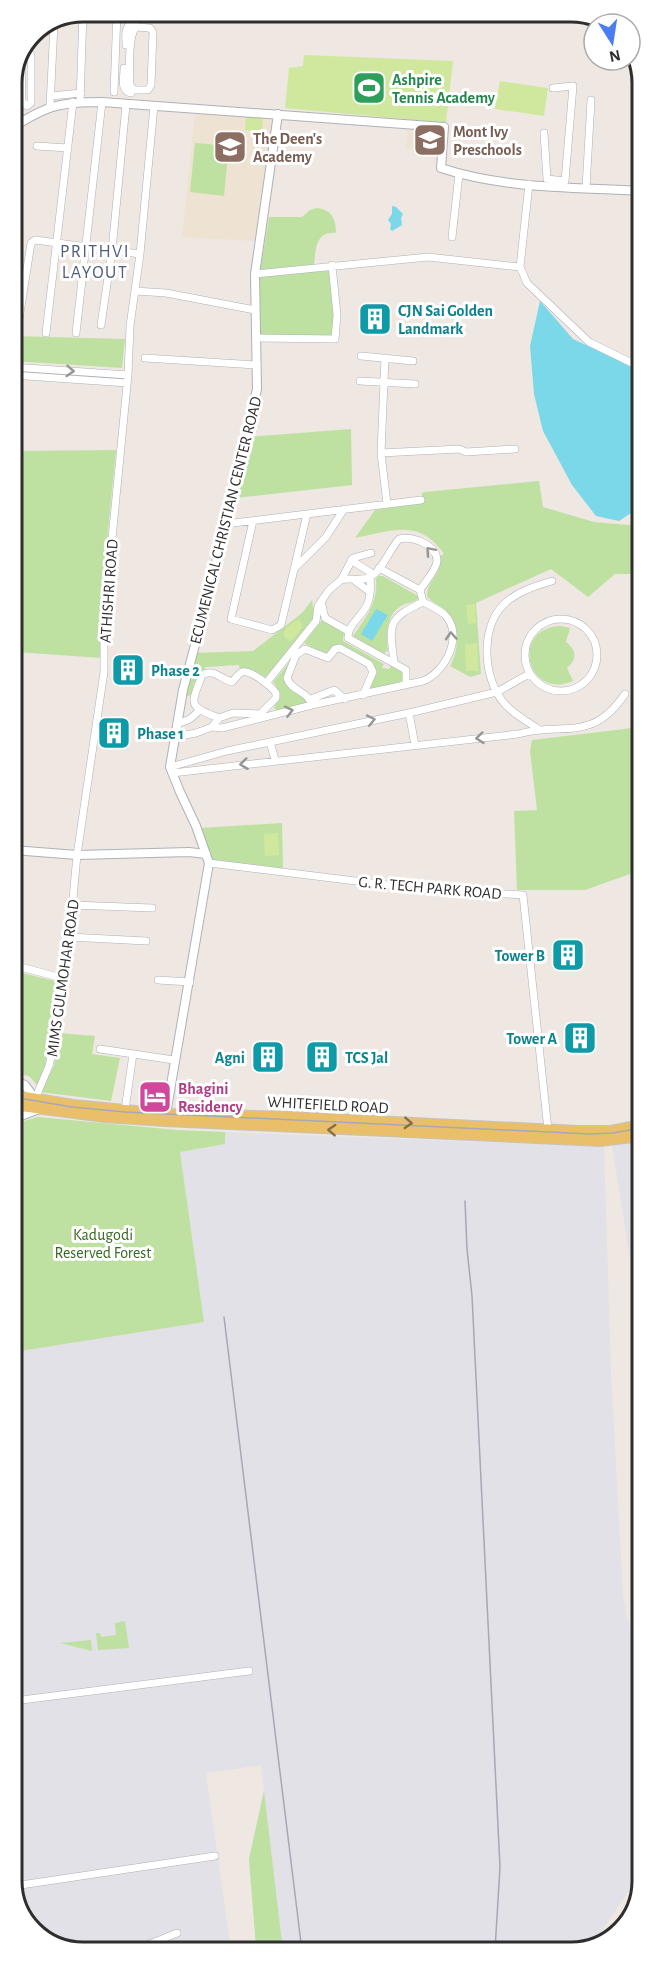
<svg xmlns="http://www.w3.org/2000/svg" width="654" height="1964" viewBox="0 0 654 1964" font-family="'Alegreya Sans',sans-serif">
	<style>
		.industrial { fill: #e2e1e7 }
		.education { fill: #eee2d2 }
		.green { fill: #bee1a1 }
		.pitch { fill: #d0e89e }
		.water { fill: #7bd8e9 }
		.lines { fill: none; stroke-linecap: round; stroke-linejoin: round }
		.minor-casing { stroke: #aeb1b9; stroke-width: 8 }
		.tertiary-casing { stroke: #aeb1b9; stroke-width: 10 }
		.primary-casing { stroke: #c4c4c4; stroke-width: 12 }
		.minor { stroke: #fff; stroke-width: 7 }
		.tertiary { stroke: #fff; stroke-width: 8 }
		.primary { stroke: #eabf6a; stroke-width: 10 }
		.rail { stroke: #a4a9b7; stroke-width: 1.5 }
		.oneway { stroke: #969696 }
		.oneway2 { stroke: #836f49 }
		.labels { text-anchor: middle; stroke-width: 6; stroke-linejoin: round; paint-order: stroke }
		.leisure-label { font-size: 16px; font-weight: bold; fill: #27864d; stroke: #fff; text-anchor: start }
		.education-label { font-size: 16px; font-weight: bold; fill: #785e54; stroke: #fff; text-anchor: start }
		.culture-label { font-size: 16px; font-weight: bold; fill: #0d838f; stroke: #fff; text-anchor: start }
		.street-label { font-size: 16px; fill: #2e2e2e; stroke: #fff }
		.hotel-label { font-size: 16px; font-weight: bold; fill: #b23c85; stroke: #fff; text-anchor: start }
		.park-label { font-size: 16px; fill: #37691f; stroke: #fff }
		.neighbourhood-label { font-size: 18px; letter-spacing: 1.5px; fill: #505d7d; stroke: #fff }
		.rim { fill: none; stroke: #2e2e2e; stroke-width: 3 }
	</style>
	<rect width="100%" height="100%" fill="#eee7e2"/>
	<path class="industrial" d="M225 1132 604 1147 611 1372 623 1595 642 1696V1871L589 1950 248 1951 256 1947 249 1859 264 1791 261 1765 206 1773 231 1951 78 1952 40 1936 14 1869V1352L204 1322 180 1152 225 1144Z
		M626 1142 641 1144V1327L612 1145Z
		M642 1586V1646L632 1594Z"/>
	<path class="education" d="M195 112 273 118 256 241 182 237Z
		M408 128 439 130 437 151 406 149Z"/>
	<path class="green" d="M195 143 229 146 224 196 190 192Z
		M317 208C332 210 336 219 336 233 315 231 316 250 314 265L260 271 269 217H302L310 210Z
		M330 269 334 314 333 336 259 335 258 276Z
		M12 336 125 339 122 368 12 361Z
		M351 429 352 485 235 498 248 437Z
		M116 450 100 611 101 658 16 652 13 592V451Z
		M539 481 543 507 594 522 640 526V574H615L588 597 551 569 476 603 481 674 470 677 450 666C459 650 461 626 446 611 440 605 432 603 427 596 426 581 445 573 438 557L444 554C419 518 392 531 355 538L375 510 422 503V493L425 492Z
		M378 576H383L418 596 419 598C414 603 408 602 401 606 387 614 385 635 388 650L383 654 353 636C366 617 378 603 376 579Z
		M312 600 315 620 266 677 247 669 240 670 239 665 206 667 194 683 191 695 184 697 194 653 253 651 302 613Z
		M322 620 344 632 343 641 384 664 382 668 389 669 393 664 403 671V683L372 690 368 688 376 673 374 664C366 659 342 640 333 647 330 649 328 652 326 655L304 643Z
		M561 626 570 628 566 642C576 650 578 659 567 668L573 681C526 701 510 627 561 626Z
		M292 659C280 683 282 685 306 698L308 704 278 711 274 708C278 698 281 691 273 682Z
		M641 727V870L585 890H517L514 811 537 810 530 751 532 740Z
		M282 823 283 869 212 861 200 828Z
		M13 971 55 981 45 1067 37 1085 29 1076 13 1073Z
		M59 1033 95 1036 92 1054 120 1058 111 1101 40 1092 54 1066Z
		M38 1117 177 1130 225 1132V1144L180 1152 204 1322 14 1352 13 1124Z
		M125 1621 129 1648 98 1650 96 1633H100L101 1637 116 1635 115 1623Z
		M91 1640 92 1651 60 1643Z
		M264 1791 283 1951H248L256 1947 249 1859Z"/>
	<path class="pitch" d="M304 55 453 61 446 123 285 108 289 68 303 66Z
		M500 81 548 88 544 116 495 109Z
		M246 117 263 118 262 131 245 130Z
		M475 604 476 623 468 624 466 605Z
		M297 620 301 621 302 628 291 641 286 639 283 634 287 627Z
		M477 643 478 671H466L465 644Z
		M278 833 279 855 265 856 264 834Z"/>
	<path class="water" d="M392 206 396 207 403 214 401 218 402 225 392 231 390 229 391 224 388 220 392 214Z
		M540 301 573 339 640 370V507L619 521 596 516 572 485 543 431 534 394 530 346Z
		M376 609 388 615 372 641 361 634Z"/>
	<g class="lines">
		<defs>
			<path id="minor" d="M136 27 150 28 153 32 151 85 148 90H134L130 85C130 72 127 37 136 27Z
				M126 45C126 35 123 25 136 22
				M21 58 22 101 27 106 31 103V55L26 51 29 41
				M124 68C124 78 120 91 131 93
				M114 92 117 12
				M51 96 81 93
				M80 102 83 12
				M50 106 54 24
				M544 133 547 179 565 181 573 86 553 88
				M37 146 68 148
				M529 184 520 267 527 283 589 342 640 367
				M586 188 591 100
				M452 237 459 174
				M255 274 428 257 520 267
				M135 291 166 293 255 310
				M101 325 112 250 126 105
				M17 332 31 243 35 240 140 254
				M46 333 73 102
				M76 333 102 102
				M256 338 335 339 337 315 332 265
				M361 356 413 361
				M145 358 257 365
				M12 367 128 375
				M12 375 127 383
				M360 381 415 384
				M381 453 385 358
				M387 504 381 453 459 449 466 452 515 449
				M253 521 231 619 272 630 281 625 307 514
				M225 524 421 500
				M351 560 373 574
				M379 568 420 590
				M294 569 326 537 344 509
				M370 577C371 586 371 596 367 605 362 616 347 626 348 638L406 670V685
				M341 580 353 558 371 553
				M354 580 370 592
				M321 601 325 618 348 631
				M525 655a36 36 0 1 1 72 0a36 36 0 1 1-72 0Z
				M394 662C389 624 387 619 423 602
				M311 699 334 690 345 699
				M312 705C308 691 291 691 287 678L296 655 305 649 328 658 335 649 340 648 369 664 373 672 363 695
				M409 713 497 692 529 674
				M177 724 190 719 199 711
				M212 727 222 728 312 705 423 681C446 672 465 634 444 614 438 609 429 605 423 602L420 590C425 582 436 571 437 561 437 544 412 536 399 539 389 550 383 570 370 577 360 582 351 577 341 580L329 590 318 606 316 621 267 682
				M537 728C526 721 513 714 504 703 483 679 480 629 503 605 516 592 535 586 552 581
				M175 737 196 733 212 727 219 718 233 713 260 714 276 698V693C271 686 251 670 242 672 239 673 234 680 232 682 221 679 213 668 202 675 191 705 187 706 219 718
				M270 742 275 760
				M170 767 227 751 409 713 415 745
				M172 773 518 734C564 721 591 744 625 694
				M209 863 421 889 523 895 548 1130
				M72 905 152 908
				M69 937 146 941
				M13 965 62 978
				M158 980 190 982
				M100 1049 174 1060
				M35 1099 49 1066 53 1048 58 994 67 963 77 855 104 672V620L128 375 130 326 140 254 154 106
				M125 1110 133 1054
				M14 1701 249 1671
				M14 1886 215 1856
				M130 1952 177 1933"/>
			<path id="tertiary" d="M12 128C47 105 61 102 102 102L444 127 441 168C504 189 574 187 640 191
				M13 850 77 855 189 852 206 854
				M13 1080 25 1085 35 1099
				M166 1114 209 863 196 826 180 792 170 767 183 690 207 600 257 389 255 274 278 114
				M13 1119 39 1109
				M14 1890 23 1913"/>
			<path id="primary" d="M13 1095 73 1105 166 1114 293 1117 578 1131H611L641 1125
				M13 1105 105 1117 165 1121 600 1141 641 1136"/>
		</defs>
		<use href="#minor" class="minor-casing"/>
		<use href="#tertiary" class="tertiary-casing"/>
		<use href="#primary" class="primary-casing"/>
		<use href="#minor" class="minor"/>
		<use href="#tertiary" class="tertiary"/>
		<use href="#primary" class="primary"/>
		<path class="rail" d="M13 1097 72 1107 125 1112 590 1134 613 1133 641 1128
			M465 1201 467 1249 472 1296 500 1867 495 1950
			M224 1317 302 1951"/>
	</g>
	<defs><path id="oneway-chevron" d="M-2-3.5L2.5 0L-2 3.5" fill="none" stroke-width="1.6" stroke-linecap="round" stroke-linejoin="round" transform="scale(1.5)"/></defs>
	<g class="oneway">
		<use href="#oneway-chevron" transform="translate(70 371) rotate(4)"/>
		<use href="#oneway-chevron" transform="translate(430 551) rotate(-131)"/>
		<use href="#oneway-chevron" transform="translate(451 636) rotate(-94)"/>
		<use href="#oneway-chevron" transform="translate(289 711) rotate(-14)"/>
		<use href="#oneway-chevron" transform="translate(371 720) rotate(-12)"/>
		<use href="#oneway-chevron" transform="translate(480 738) rotate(174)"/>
		<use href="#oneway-chevron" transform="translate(244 764) rotate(173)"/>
	</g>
	<g class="oneway2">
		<use href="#oneway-chevron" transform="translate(408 1123) rotate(3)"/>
		<use href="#oneway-chevron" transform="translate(332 1130) rotate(-177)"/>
	</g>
	<defs>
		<symbol id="stadium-square" viewBox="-11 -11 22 22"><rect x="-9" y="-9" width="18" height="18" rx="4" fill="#2e9e5b" stroke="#fff"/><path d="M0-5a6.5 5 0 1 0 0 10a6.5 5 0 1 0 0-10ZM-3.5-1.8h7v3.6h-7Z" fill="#fff"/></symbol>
		<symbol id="school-square" viewBox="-11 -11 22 22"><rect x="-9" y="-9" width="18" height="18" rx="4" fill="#8d6e63" stroke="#fff"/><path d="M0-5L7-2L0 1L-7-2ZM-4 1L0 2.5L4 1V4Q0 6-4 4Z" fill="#fff"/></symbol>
		<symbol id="building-square" viewBox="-11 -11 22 22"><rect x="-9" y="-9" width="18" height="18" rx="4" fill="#0f9aa8" stroke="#fff"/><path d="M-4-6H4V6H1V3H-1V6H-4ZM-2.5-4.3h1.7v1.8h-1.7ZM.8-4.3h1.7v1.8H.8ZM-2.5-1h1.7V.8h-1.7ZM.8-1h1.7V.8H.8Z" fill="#fff"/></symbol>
		<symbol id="hotel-square" viewBox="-11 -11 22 22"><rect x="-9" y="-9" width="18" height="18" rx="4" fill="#d1479c" stroke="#fff"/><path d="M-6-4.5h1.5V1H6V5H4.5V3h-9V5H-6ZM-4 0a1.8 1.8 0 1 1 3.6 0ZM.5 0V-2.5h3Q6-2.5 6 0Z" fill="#fff"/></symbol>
	</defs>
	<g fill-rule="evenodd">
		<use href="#stadium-square" x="350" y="69" width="38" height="38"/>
		<use href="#school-square" x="411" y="121" width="38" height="38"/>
		<use href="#school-square" x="211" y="128" width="38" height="38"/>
		<use href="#building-square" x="356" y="300" width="38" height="38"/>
		<use href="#building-square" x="109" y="651" width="38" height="38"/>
		<use href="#building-square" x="95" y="714" width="38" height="38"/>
		<use href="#building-square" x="549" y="936" width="38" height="38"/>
		<use href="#building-square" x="561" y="1019" width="38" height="38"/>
		<use href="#building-square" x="249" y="1038" width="38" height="38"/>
		<use href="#building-square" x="303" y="1038" width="38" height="38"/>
		<use href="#hotel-square" x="136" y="1078" width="38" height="38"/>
	</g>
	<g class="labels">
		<g class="leisure-label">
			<text x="392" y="85">Ashpire<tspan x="392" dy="18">Tennis Academy</tspan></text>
		</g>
		<g class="education-label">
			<text x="453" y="137">Mont Ivy<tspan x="453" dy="18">Preschools</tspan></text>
			<text x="253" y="144">The Deen's<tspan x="253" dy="18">Academy</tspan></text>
		</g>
		<g class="culture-label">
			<text x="398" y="316">CJN Sai Golden<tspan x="398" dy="18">Landmark</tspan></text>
			<text x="151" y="676">Phase 2</text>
			<text x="137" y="739">Phase 1</text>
			<text x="545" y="961" text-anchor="end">Tower B</text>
			<text x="557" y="1044" text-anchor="end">Tower A</text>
			<text x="245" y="1063" text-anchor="end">Agni</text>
			<text x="345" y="1063">TCS Jal</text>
		</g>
		<g class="street-label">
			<text transform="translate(225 520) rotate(-76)" y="6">ECUMENICAL CHRISTIAN CENTER ROAD</text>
			<text transform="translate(108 591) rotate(-86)" y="6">ATHISHRI ROAD</text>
			<text transform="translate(430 887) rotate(5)" y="6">G. R. TECH PARK ROAD</text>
			<text transform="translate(62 978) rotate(-82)" y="6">MIMS GULMOHAR ROAD</text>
			<text transform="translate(328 1104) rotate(3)" y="6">WHITEFIELD ROAD</text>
		</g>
		<g class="hotel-label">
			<text x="178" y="1094">Bhagini<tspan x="178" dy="18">Residency</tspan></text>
		</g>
		<g class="park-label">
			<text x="103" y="1240">Kadugodi<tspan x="103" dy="18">Reserved Forest</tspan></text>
		</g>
		<g class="neighbourhood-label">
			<text x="95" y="257">PRITHVI<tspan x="95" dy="21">LAYOUT</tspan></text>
		</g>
	</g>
	<path d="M0 0H654V1964H0ZM83 22H571A61 61 0 0 1 632 83V1881A61 61 0 0 1 571 1942H83A61 61 0 0 1 22 1881V83A61 61 0 0 1 83 22Z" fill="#fff" fill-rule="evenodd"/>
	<path class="rim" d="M83 22H571A61 61 0 0 1 632 83V1881A61 61 0 0 1 571 1942H83A61 61 0 0 1 22 1881V83A61 61 0 0 1 83 22Z"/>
	<g transform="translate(612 42) rotate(168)"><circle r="28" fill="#ffffff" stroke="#ababab" stroke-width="1.5"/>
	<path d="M0-4.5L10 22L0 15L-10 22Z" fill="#4b7cf1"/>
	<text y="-9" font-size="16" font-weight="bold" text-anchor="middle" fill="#2e2e2e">N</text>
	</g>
</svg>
